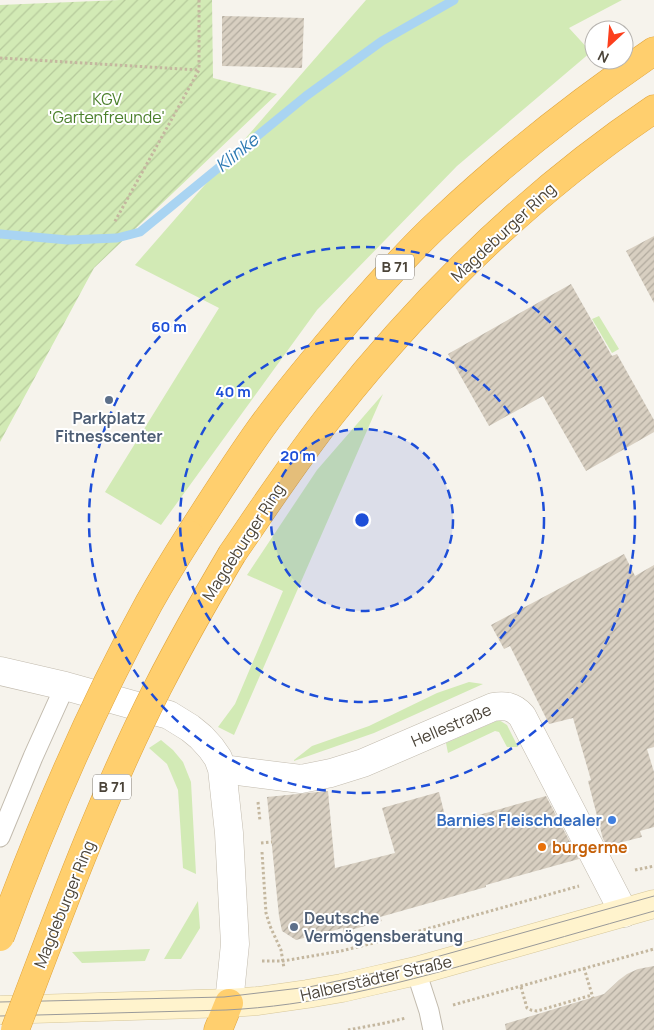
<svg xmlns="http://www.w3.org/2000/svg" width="654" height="1030" viewBox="0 0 654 1030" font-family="Manrope,sans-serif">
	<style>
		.green { fill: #d2eab5 }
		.garden { fill: url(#garden-furrows) }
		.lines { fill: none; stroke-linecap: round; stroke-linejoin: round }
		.stream { stroke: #a9d4f2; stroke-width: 9 }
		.building { fill: url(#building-hatch) }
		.lane-casing { stroke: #c2bbae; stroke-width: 21 }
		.street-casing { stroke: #c2bbae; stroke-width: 29 }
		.secondary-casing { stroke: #d6c79b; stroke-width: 29 }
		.highway-casing { stroke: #e0a43c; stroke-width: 29 }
		.path { stroke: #c4b79f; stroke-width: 3; stroke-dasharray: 2.5 2.5; stroke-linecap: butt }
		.lane { stroke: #fff; stroke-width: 19 }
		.street { stroke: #fff; stroke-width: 28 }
		.secondary { stroke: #fff3cd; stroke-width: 28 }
		.highway { stroke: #ffcf6e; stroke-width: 28 }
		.tram { stroke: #9a9a9a; stroke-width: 1 }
		.highway-bridge-casing { stroke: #e0a43c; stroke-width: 29; stroke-linecap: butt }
		.highway-bridge { stroke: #ffcf6e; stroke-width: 28 }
		.ring { fill: none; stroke: #1d4ed8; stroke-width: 2.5; stroke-dasharray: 9 6 }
		.service-dot { fill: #5c6f8a; stroke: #fff; stroke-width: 2 }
		.shop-dot { fill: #3f7fe0; stroke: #fff; stroke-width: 2 }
		.food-dot { fill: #e8710a; stroke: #fff; stroke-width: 2 }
		.labels { text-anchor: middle; stroke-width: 4; stroke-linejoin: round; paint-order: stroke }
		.shield { fill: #fff; stroke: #817c74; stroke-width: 1 }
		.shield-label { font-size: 15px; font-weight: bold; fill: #4b4439 }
		.park-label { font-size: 16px; fill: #4a7f2a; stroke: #fff }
		.street-label { font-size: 16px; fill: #4b4439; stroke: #fff }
		.service-label { font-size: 16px; font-weight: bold; fill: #4e5e75; stroke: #fff }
		.shop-label { font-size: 16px; font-weight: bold; fill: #366cbe; stroke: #fff; text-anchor: end }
		.food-label { font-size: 16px; font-weight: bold; fill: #c56008; stroke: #fff; text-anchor: start }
		.water-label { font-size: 18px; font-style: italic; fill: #2e7ab2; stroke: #fff }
		.centre { fill: #1d4ed8; stroke: #fff; stroke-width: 2.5 }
		.ring-label { font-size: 15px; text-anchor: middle; font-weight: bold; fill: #1d4ed8; stroke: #fff; stroke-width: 4; stroke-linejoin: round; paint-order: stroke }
	</style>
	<defs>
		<pattern id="garden-furrows" width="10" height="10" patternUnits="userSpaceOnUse" patternTransform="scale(1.25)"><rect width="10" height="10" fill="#d2eab5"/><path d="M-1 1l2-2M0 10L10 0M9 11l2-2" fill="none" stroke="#b6ca9c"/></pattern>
		<pattern id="building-hatch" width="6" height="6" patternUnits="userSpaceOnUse" patternTransform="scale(1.25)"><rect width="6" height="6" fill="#d8cfc1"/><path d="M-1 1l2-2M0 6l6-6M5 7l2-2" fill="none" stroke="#b1aa9e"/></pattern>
	</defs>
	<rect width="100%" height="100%" fill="#f6f3ec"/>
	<path class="green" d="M366 0H622L569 28 591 52 457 166 317 310 161 525 105 492 219 308 135 265Z
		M599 316 619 349 612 353 592 319Z
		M383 394 234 735 218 727 235 704 283 591 247 575 317 470Z
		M469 682 483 684 374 733 294 761V760L312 746 369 726 437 693Z
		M499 720 507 725 518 747H507L499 732 495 731 448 753 446 743Z
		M161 740 173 750 183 762 191 782 196 874 183 868 178 790 167 764 149 748Z
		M198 901 200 928 181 959H164Z
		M150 949 145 961 82 963 72 952Z"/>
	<path class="garden" d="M120 0H212L213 78 277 94 94 268 0 442V5Z"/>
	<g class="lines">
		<path class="stream" d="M0 234 68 240 117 238 140 232 306 96 382 41 454 0"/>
	</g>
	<path class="building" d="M222 16 304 18 302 68 222 66Z
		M654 236V303L626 251Z
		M571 284 612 356 617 354 654 420V432L586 471 543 396 489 426 448 354Z
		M624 554 635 576 654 565V747L647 749 654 772V827L640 831 642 837 607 846 603 839 588 781 591 780 573 718 549 724 510 646 504 649 491 625Z
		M328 791 335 868 395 853 382 808 439 792 447 824 546 796 579 859 486 885V887L380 917 382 921 344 932 343 928 296 940 282 931 279 916 267 797Z
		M654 966V1030H506L505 1024 604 994 619 980 627 974 638 969Z"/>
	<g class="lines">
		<defs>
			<path id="lane" d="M0 837 33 757 65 686
				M416 971 429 1011 433 1030"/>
			<path id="street" d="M0 671 65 686 169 715 190 728 201 737 211 748 218 758 222 769 229 833 235 944 229 1003
				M222 769 301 779 331 773 363 763 493 707C505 705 513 706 522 716L624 913"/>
			<path id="secondary" d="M0 1010 229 1003 258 1001 307 994 342 988 372 981 416 971 654 904"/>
			<path id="highway" d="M190 535C213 499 236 463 261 428 292 385 327 345 361 305 387 276 413 246 442 220 508 158 579 102 654 51
				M232 554C265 506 297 457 333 412 424 297 532 191 654 109
				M218 1030 229 1003"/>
		</defs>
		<use href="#lane" class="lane-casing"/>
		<use href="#street" class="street-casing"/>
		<use href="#secondary" class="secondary-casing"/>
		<use href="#highway" class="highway-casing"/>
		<path class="path" d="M199 0V70
			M0 58 199 70 114 223
			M258 802 260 821
			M261 843 272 842
			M262 852 266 913 270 926 281 950 284 968
			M635 870 654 866
			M262 961H283L341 951 398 937 579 886
			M584 968 593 998
			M521 987 527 1008 531 1010 537 1011 592 995
			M453 1005 654 949
			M348 1030 385 1023 406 1018"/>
		<use href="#lane" class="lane"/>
		<use href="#street" class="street"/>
		<use href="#secondary" class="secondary"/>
		<use href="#highway" class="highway"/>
		<path class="tram" d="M0 1002 224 997 309 987 370 974 429 959 654 896
			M0 1016 226 1010C311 1006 393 985 475 962 535 945 594 928 654 911"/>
		<defs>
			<path id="highway-bridge" d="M0 937C42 823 90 710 149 603 162 580 176 557 190 535
				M15 1030C59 914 102 797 158 687 181 642 206 598 232 554"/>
		</defs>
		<use href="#highway-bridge" class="highway-bridge-casing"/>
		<use href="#highway-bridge" class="highway-bridge"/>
	</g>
	<circle cx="362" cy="520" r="91" fill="#1d4ed8" fill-opacity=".12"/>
	<g class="ring">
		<circle cx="362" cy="520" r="91"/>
		<circle cx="362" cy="520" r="182"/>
		<circle cx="362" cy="520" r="273"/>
	</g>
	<g class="service-dot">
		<circle cx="109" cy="400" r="5"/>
		<circle cx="294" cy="927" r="5"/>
	</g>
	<circle class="shop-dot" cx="612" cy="820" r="5"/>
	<circle class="food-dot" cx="542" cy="847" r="5"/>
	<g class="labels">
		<g class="shield">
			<rect x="376" y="254.5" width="38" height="25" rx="4"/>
			<rect x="93" y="774.5" width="38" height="25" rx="4"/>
		</g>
		<g class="shield-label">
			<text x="395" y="272">B 71</text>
			<text x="112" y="792">B 71</text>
		</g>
		<g class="park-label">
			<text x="107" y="105">KGV<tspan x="107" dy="18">'Gartenfreunde'</tspan></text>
		</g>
		<g class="street-label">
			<text transform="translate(503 232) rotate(-43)" y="6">Magdeburger Ring</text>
			<text transform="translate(243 542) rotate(-57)" y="6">Magdeburger Ring</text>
			<text transform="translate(451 725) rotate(-23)" y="6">Hellestraße</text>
			<text transform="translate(64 904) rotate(-68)" y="6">Magdeburger Ring</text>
			<text transform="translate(376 978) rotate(-13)" y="6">Halberstädter Straße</text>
		</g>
		<g class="service-label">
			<text x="109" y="424">Parkplatz<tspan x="109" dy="18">Fitnesscenter</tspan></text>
			<text x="304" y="924" text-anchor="start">Deutsche<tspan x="304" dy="18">Vermögensberatung</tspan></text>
		</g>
		<g class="shop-label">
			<text x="602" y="826">Barnies Fleischdealer</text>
		</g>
		<g class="food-label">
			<text x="552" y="853">burgerme</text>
		</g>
		<g class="water-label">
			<text transform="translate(237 153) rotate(-39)" y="6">Klinke</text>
		</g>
	</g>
	<circle cx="362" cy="520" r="8" class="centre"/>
	<g class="ring-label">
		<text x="169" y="332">60 m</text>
		<text x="233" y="397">40 m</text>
		<text x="298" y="461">20 m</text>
	</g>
	<g transform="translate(609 45) rotate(206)"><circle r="24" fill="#ffffff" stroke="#b7b4b0"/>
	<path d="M0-4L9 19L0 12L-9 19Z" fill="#fc3f1d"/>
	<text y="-8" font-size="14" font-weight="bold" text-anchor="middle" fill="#4b4439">N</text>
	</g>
</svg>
